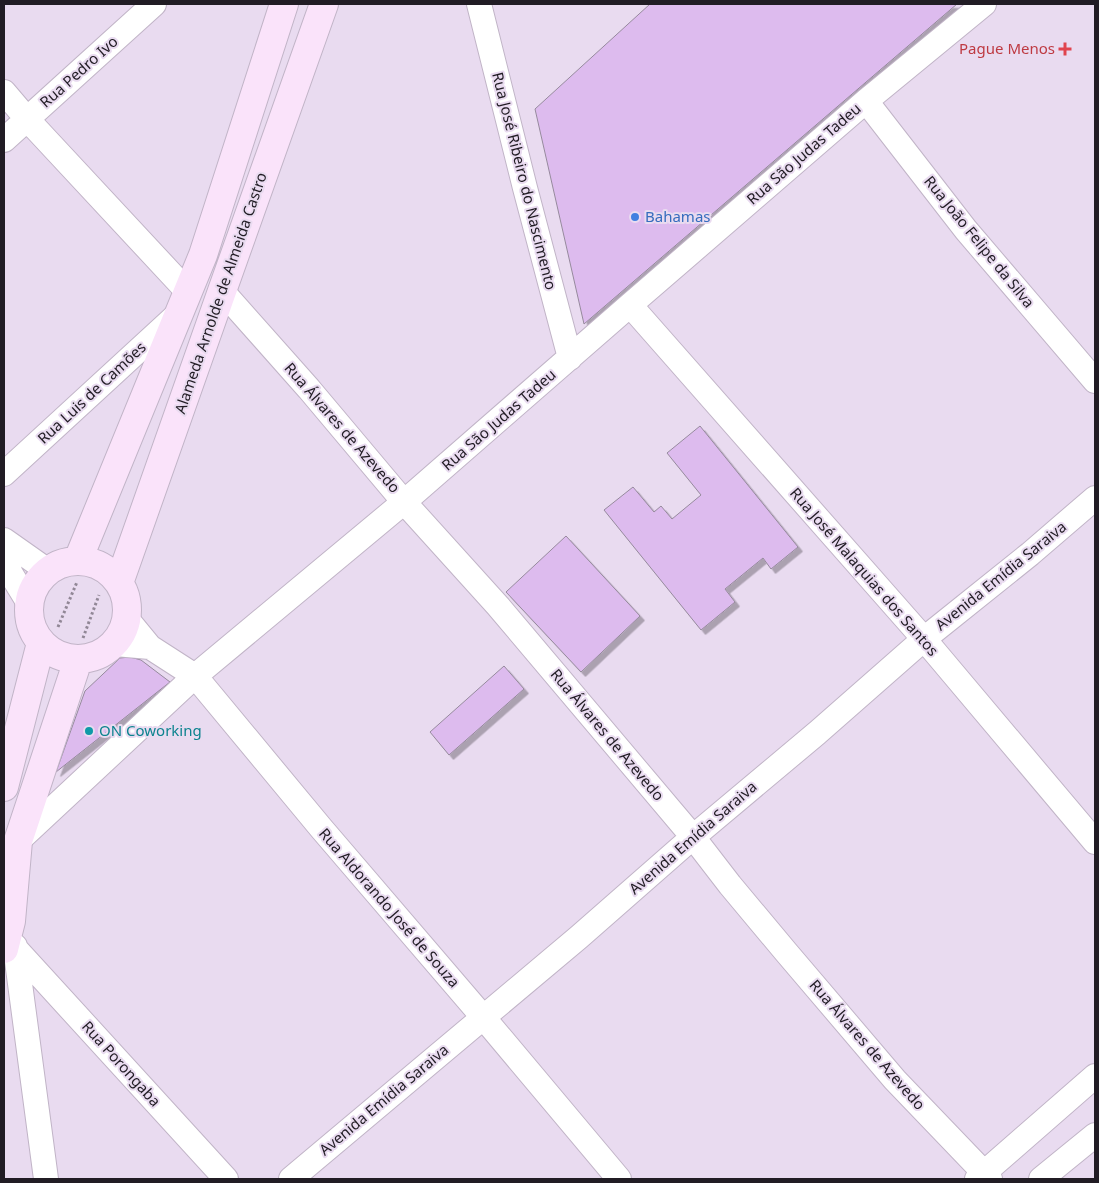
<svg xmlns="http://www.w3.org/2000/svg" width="1099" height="1183" viewBox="0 0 1099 1183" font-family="'Noto Sans',sans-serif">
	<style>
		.building { fill: #dbe; stroke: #968a9d; filter: url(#shadow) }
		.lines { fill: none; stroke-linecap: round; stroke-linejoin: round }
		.street-casing { stroke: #c1b4c7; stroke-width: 26 }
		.secondary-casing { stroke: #c1b4c7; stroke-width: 30 }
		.path { stroke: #918796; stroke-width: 3; stroke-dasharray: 2.5 2.5; stroke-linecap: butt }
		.street { stroke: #fff; stroke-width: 24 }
		.secondary { stroke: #fae3fa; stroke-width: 28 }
		.health-dot { fill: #e0444e; stroke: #e9dbf0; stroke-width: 2 }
		.shop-dot { fill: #3f7fe0; stroke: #e9dbf0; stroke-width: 2 }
		.culture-dot { fill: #0f9aa8; stroke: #e9dbf0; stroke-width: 2 }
		.labels { text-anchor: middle; stroke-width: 4; stroke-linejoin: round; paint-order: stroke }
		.health-label { font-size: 15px; fill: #be3a42; stroke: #e9dbf0; text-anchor: end }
		.street-label { font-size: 15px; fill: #211c24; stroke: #e9dbf0 }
		.shop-label { font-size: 15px; fill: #366cbe; stroke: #e9dbf0; text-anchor: start }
		.culture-label { font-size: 15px; fill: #0d838f; stroke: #e9dbf0; text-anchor: start }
	</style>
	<defs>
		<filter id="shadow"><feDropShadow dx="4.5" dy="4.5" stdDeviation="0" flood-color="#0004"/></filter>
	</defs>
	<rect width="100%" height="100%" fill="#e9dbf0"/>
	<path class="building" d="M650 4H957L584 324 535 109Z
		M700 426 798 547 771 569 763 558 725 589 735 602 701 630 604 510 633 487 654 512 661 506 672 519 701 495 667 453Z
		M566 536 640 616 581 672 506 592Z
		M130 657 141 660 170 682 56 772 85 691 120 658Z
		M504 666 524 689 449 755 430 732Z"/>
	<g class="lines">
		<defs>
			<path id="street" d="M479 4 525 188 570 358
				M4 92 27 119 188 292
				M866 101 966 230 1095 381
				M4 140 154 4
				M222 291 309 389 404 502 498 606 693 837 730 885 786 952 895 1080 990 1179
				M630 305 924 639 1095 842
				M4 474 179 313
				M4 540 48 571
				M4 556 11 574 30 605
				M127 619 150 647 195 676 321 828 483 1017 619 1179
				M115 644 150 647
				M18 841 195 676 404 502 630 305 866 101 984 4
				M15 946 46 1179
				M15 948 226 1179
				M291 1179 579 937 693 837 817 733 924 639 1030 554 1095 498
				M977 1179 1095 1076
				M1041 1179 1095 1135"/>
			<path id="secondary" d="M78 560 203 255 284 4
				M29 610a49 49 0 1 1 98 0a49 49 0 1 1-98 0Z
				M119 583 222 291 324 4
				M4 787 41 643
				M4 949 11 921 18 841 78 660"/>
		</defs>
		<use href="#street" class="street-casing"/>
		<use href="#secondary" class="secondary-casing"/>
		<path class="path" d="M58 627 77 582
			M83 638 99 595"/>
		<use href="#street" class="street"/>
		<use href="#secondary" class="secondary"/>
	</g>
	<path class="health-dot" d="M1062.5 41.5h5v5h5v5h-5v5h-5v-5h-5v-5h5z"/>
	<circle class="shop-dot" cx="635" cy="217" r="5"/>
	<circle class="culture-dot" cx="89" cy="731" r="5"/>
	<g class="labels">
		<g class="health-label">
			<text x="1055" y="54">Pague Menos</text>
		</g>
		<g class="street-label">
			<text transform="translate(79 72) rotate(-42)" y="5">Rua Pedro Ivo</text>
			<text transform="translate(804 154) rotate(-41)" y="5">Rua São Judas Tadeu</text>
			<text transform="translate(524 181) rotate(76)" y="5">Rua José Ribeiro do Nascimento</text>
			<text transform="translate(979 242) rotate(51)" y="5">Rua João Felipe da Silva</text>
			<text transform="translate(221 293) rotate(-71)" y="5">Alameda Arnolde de Almeida Castro</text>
			<text transform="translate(92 393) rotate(-43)" y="5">Rua Luis de Camões</text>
			<text transform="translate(499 420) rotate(-41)" y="5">Rua São Judas Tadeu</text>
			<text transform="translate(342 428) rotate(49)" y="5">Rua Álvares de Azevedo</text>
			<text transform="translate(864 572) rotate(49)" y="5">Rua José Malaquias dos Santos</text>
			<text transform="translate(1001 576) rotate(-39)" y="5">Avenida Emídia Saraiva</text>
			<text transform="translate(607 735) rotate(50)" y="5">Rua Álvares de Azevedo</text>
			<text transform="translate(693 838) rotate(-41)" y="5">Avenida Emídia Saraiva</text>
			<text transform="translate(389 908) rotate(49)" y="5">Rua Aldorando José de Souza</text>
			<text transform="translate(867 1045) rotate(49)" y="5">Rua Álvares de Azevedo</text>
			<text transform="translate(121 1064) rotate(48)" y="5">Rua Porongaba</text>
			<text transform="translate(384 1100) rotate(-40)" y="5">Avenida Emídia Saraiva</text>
		</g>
		<g class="shop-label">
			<text x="645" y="222">Bahamas</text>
		</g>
		<g class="culture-label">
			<text x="99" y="736">ON Coworking</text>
		</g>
	</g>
	<rect width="1099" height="1183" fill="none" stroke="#211c24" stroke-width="10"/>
</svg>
